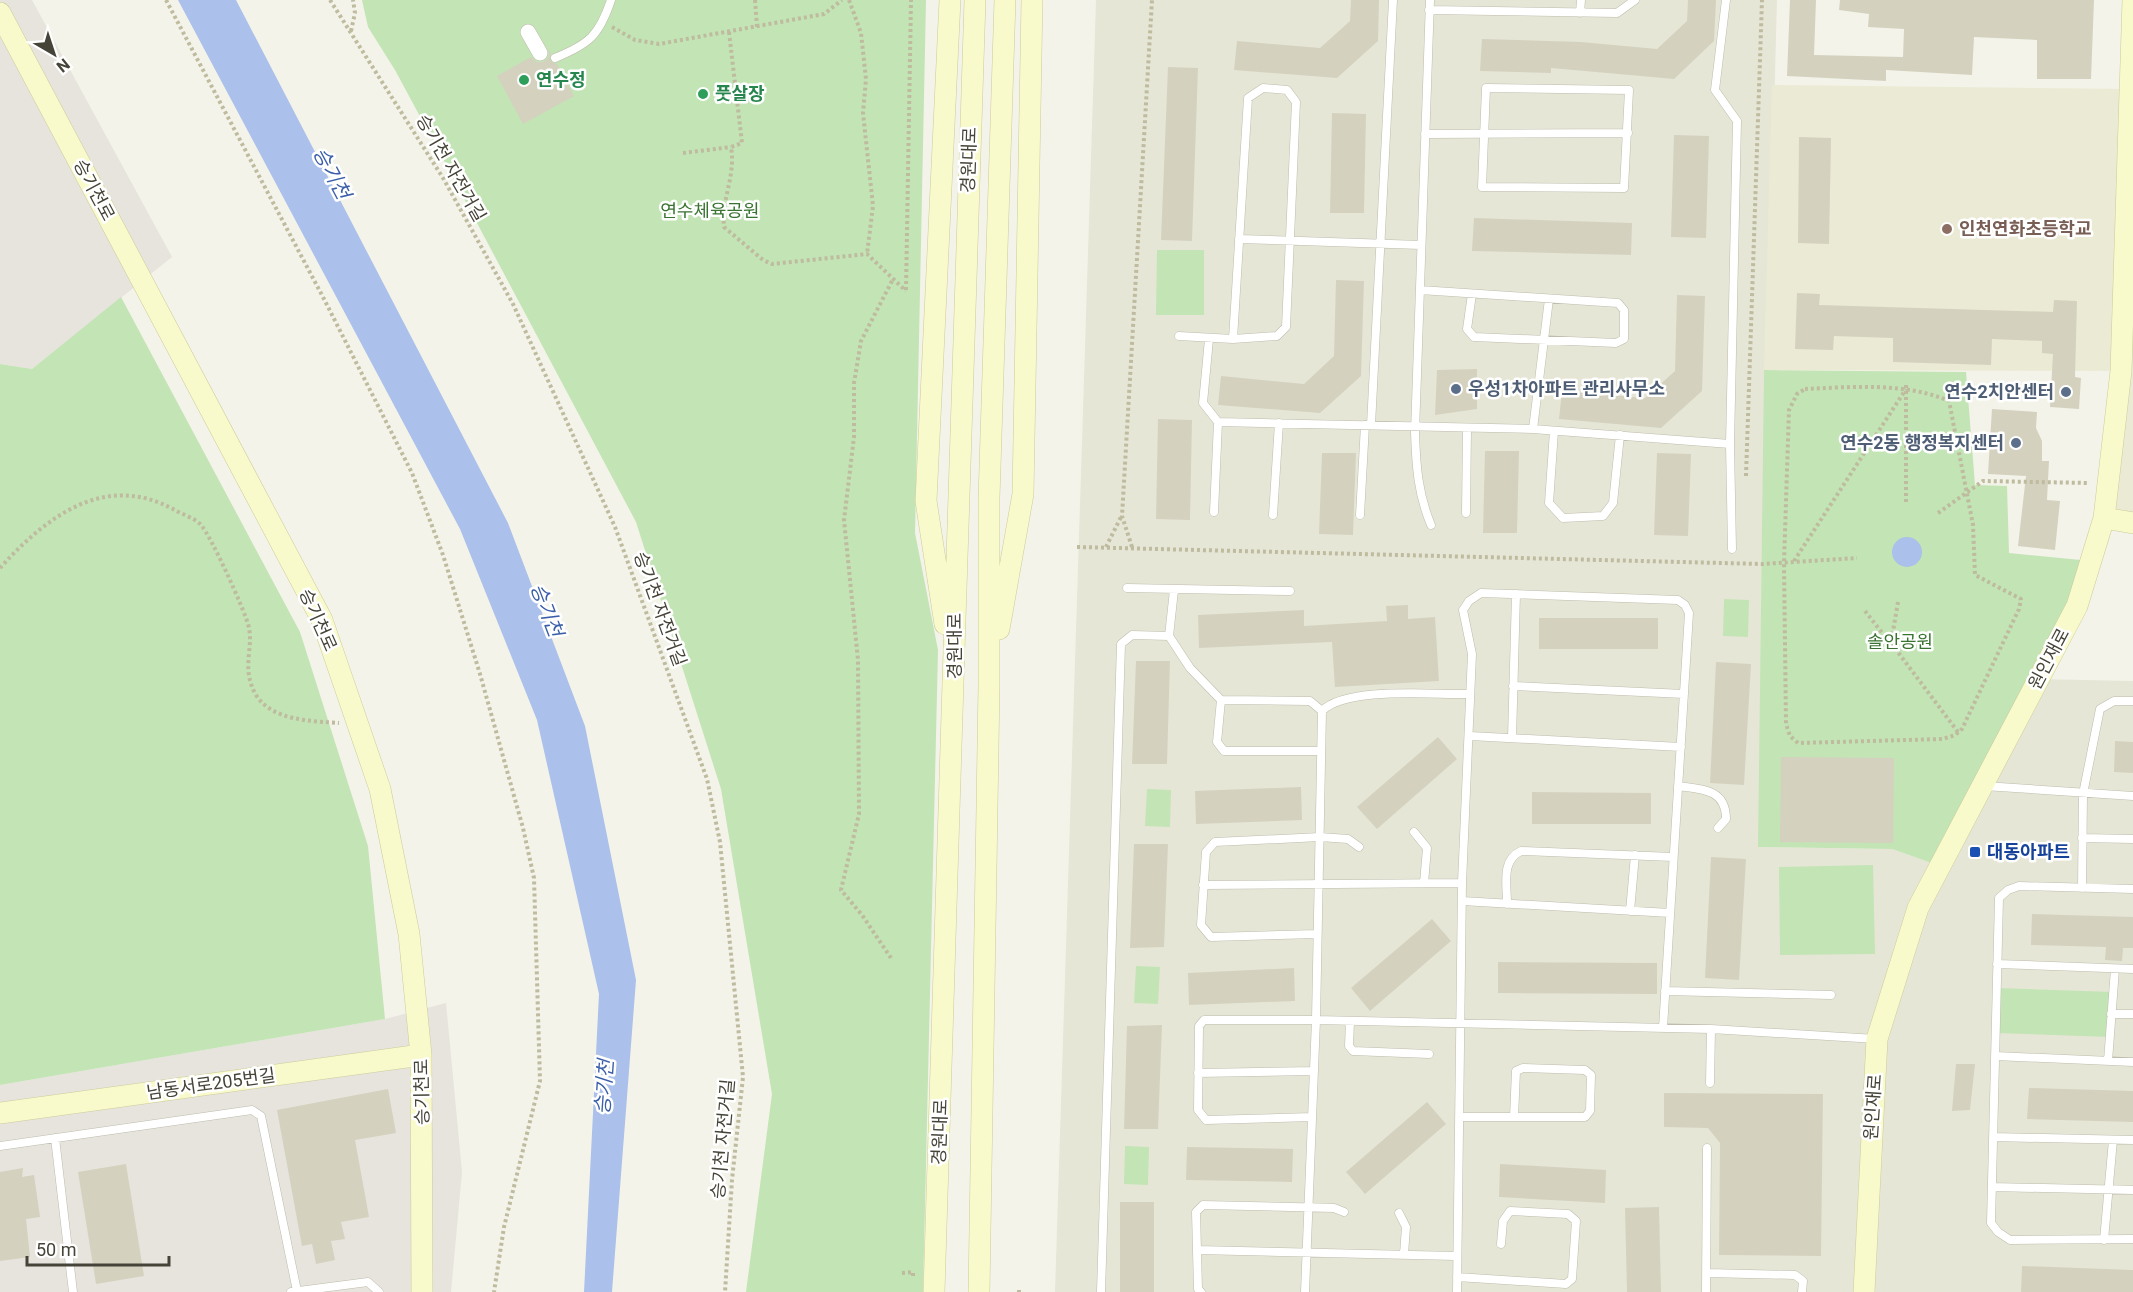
<svg xmlns="http://www.w3.org/2000/svg" width="2133" height="1292" viewBox="0 0 2133 1292" font-family="Roboto,'Noto Sans KR',sans-serif">
	<style>
		.residential { fill: #e6e6d7 }
		.industrial { fill: #e6e4dd }
		.education { fill: #ebead4 }
		.green { fill: #c3e4b5 }
		.water { fill: #abc0ea }
		.building { fill: #d4d1bf }
		.lines { fill: none; stroke-linecap: round; stroke-linejoin: round }
		.lane-casing { stroke: #bebcac; stroke-width: 9 }
		.street-casing { stroke: #bebcac; stroke-width: 16 }
		.secondary-casing { stroke: #cccb9a; stroke-width: 22 }
		.path { stroke: #bebb9f; stroke-width: 4; stroke-dasharray: 3 3; stroke-linecap: butt }
		.lane { stroke: #fff; stroke-width: 8 }
		.street { stroke: #fff; stroke-width: 15 }
		.secondary { stroke: #f9facc; stroke-width: 21 }
		.leisure-dot { fill: #2e9e5b; stroke: #fff; stroke-width: 2 }
		.education-dot { fill: #8d6e63; stroke: #fff; stroke-width: 2 }
		.service-dot { fill: #5c6f8a; stroke: #fff; stroke-width: 2 }
		.transit-dot { fill: #1a4fb4; stroke: #fff; stroke-width: 2 }
		.labels { text-anchor: middle; stroke-width: 5; stroke-linejoin: round; paint-order: stroke }
		.leisure-label { font-size: 18px; font-weight: bold; fill: #27864d; stroke: #fff; text-anchor: start }
		.street-label { font-size: 18px; fill: #464438; stroke: #fff }
		.park-label { font-size: 18px; fill: #387330; stroke: #fff }
		.education-label { font-size: 18px; font-weight: bold; fill: #785e54; stroke: #fff; text-anchor: start }
		.service-label { font-size: 18px; font-weight: bold; fill: #4e5e75; stroke: #fff; text-anchor: end }
		.transit-label { font-size: 18px; font-weight: bold; fill: #164399; stroke: #fff; text-anchor: start }
		.water-label { font-size: 20px; font-style: italic; fill: #3a5ea9; stroke: #fff }
	</style>
	<rect width="100%" height="100%" fill="#f3f3e9"/>
	<path class="residential" d="M1096 0H1777L1762 564 1759 847 1892 849 1940 866 2038 679 2133 681V1292H1055Z"/>
	<path class="industrial" d="M0 0H32L172 257 32 369 0 364Z
		M446 1003 462 1172 451 1292H0V1085L385 1019Z"/>
	<path class="education" d="M2133 0V523L2104 518 2121 371 1764 370 1772 85 2129 89Z"/>
	<path class="green" d="M362 0H926L915 533 938 650 923 1292H746L772 1094 721 789 636 522 444 161 395 70 368 27Z
		M1157 250H1204V315H1156Z
		M121 297 300 632 368 846 385 1019 0 1085V364L32 369Z
		M1764 370 1966 372 1975 485 2007 486 2009 553 2091 561 1940 866 1892 849 1758 847Z
		M1724 599 1749 600 1748 637 1723 636Z
		M1147 789 1171 790 1170 827 1145 826Z
		M1873 865 1875 954 1780 955 1779 867Z
		M1136 966 1160 967 1158 1004 1134 1003Z
		M1997 988 2113 992 2110 1037 1996 1033Z
		M1125 1146 1149 1147 1148 1185 1124 1184Z"/>
	<path class="water" d="M178 0H236L508 523 585 726 636 980 612 1292H584L599 994 537 720 460 529Z
		M1892 552a15 15 0 1 1 30 0a15 15 0 1 1-30 0Z"/>
	<path class="building" d="M1351 0H1379L1378 41 1337 78 1234 70 1237 41 1320 48 1350 21Z
		M1688 0H1716L1714 41 1674 79 1551 68V73L1480 71 1482 39 1581 42 1657 49 1687 21Z
		M1790 0H1816L1814 55 1903 57 1904 29 1868 27 1869 14 1839 10 1840 0H2094L2091 79H2037V40L1974 37 1972 75 1886 70V81L1787 76Z
		M549 49 551 54 550 61 557 64 574 96 523 124 497 76 531 57 536 62H544L549 57Z
		M1168 67 1198 68 1192 241 1161 240Z
		M1332 113 1366 114 1364 213H1330Z
		M1674 135 1709 136 1706 238 1671 237Z
		M1799 137 1831 138 1829 244 1798 243Z
		M1474 218 1632 223 1631 255 1472 251Z
		M1336 280 1364 281 1361 376 1320 413 1218 405 1221 376 1304 384 1334 356Z
		M1797 293 1820 294 1819 305 2053 312 2054 300 2077 301 2075 377 2081 378 2079 409 2050 407 2053 354 2042 353V341L1992 339 1991 365 1893 362V338L1834 336 1833 350 1795 349Z
		M1677 295 1705 296 1702 391 1661 428 1559 419 1562 391 1645 398 1675 371Z
		M1477 369V409L1435 415 1437 370Z
		M1992 409 2037 412 2036 428 2042 441V461H2049L2047 500 2060 501 2055 550 2018 546 2026 476 1988 474Z
		M1158 419 1192 420 1190 520 1156 519Z
		M1485 451H1519L1517 533H1483Z
		M1322 453H1356L1353 535 1319 534Z
		M1657 453 1691 454 1688 536 1654 535Z
		M1408 605V619L1435 617 1439 681 1335 687 1332 642 1199 648 1198 615 1304 610V626L1387 621 1386 606Z
		M1539 618H1658V649H1539Z
		M1136 661H1170L1167 764H1132Z
		M1716 662 1751 664 1744 785 1710 783Z
		M1438 737 1457 759 1377 829 1357 807Z
		M2115 741 2133 742V773L2114 772Z
		M1781 757 1894 758 1893 843 1780 842Z
		M1301 787 1302 820 1196 824 1195 791Z
		M1532 792 1651 793V824H1532Z
		M1134 844H1168L1164 947 1130 948Z
		M1711 857 1746 859 1739 980 1705 978Z
		M2032 914 2133 917V948H2123L2122 961 2105 960 2106 947 2031 945Z
		M1432 919 1451 941 1370 1011 1351 988Z
		M1498 962 1657 963V994L1498 993Z
		M1294 968 1295 1001 1189 1005 1188 973Z
		M1162 1025 1158 1129H1124L1127 1026Z
		M1956 1064H1975L1970 1110 1952 1111Z
		M2029 1088 2133 1091V1122L2027 1119Z
		M388 1089 396 1133 355 1140 369 1217 341 1222 345 1239 331 1241 335 1260 316 1264 312 1244 302 1246 277 1110Z
		M1664 1093 1823 1094 1821 1256 1719 1255 1720 1143 1708 1128 1664 1127Z
		M1427 1102 1446 1124 1365 1194 1346 1172Z
		M1187 1147 1293 1149 1292 1182 1186 1180Z
		M126 1164 144 1276 96 1284 78 1172Z
		M1500 1164 1606 1170 1605 1203 1499 1197Z
		M23 1168 22 1177 34 1175 40 1217 26 1219 30 1257 0 1261V1172Z
		M1120 1202H1154V1292H1120Z
		M1659 1207 1661 1292H1627L1625 1208Z
		M2022 1266 2133 1270V1292H2021Z"/>
	<g class="lines">
		<defs>
			<path id="lane" d="M1430 0 1415 432C1416 466 1418 494 1431 525
				M1726 0 1715 90 1737 121 1730 444 1732 549
				M1429 10 1617 13 1635 0
				M1580 13 1581 0
				M555 58C589 44 599 36 611 0
				M1486 88 1629 90 1624 188 1482 187Z
				M1425 134 1628 133
				M1239 239 1421 245
				M1420 290 1618 303 1624 310V339L1616 343 1474 337 1467 329 1472 294
				M1179 336 1233 339 1277 336 1286 327 1296 102 1287 90 1263 88 1248 98 1233 339
				M1209 339 1203 403 1218 422 1533 429 1730 444
				M1371 425 1393 0
				M1533 429 1549 299
				M1554 431 1549 503 1563 518 1603 516 1613 503 1620 435
				M1214 512 1218 422
				M1466 513 1467 428
				M1273 515 1279 423
				M1360 515 1365 425
				M1127 588 1290 591
				M1174 590 1169 636 1190 668 1221 700 1217 742 1224 751H1321
				M1513 686 1684 694
				M1221 700 1310 701 1322 711
				M1470 736 1681 747
				M1512 738 1516 594
				M1678 786C1702 789 1726 789 1726 819L1718 828
				M1984 786 2133 796
				M1414 832 1427 848 1424 883
				M2082 838 2133 839
				M1203 885 1462 883
				M2082 888 2083 794 2100 709 2114 701H2133
				M2133 889 2019 886 2008 890 1999 898 1991 1223 1998 1232 2010 1240 2133 1239
				M1462 901 1670 913
				M1507 904C1507 884 1501 860 1521 851L1673 857
				M1630 911 1635 855
				M1317 934 1211 937 1201 925 1206 852 1215 842 1320 837 1348 839 1359 847
				M1997 964 2133 969
				M1665 991 1831 995
				M2111 1014H2133
				M1350 1021 1349 1046 1353 1051 1429 1054
				M1995 1056 2133 1062
				M2108 1061 2115 969
				M1198 1073 1314 1071
				M1710 1083 1711 1029
				M1312 1117 1206 1120 1198 1110 1199 1026 1204 1020H1316L1711 1029 1876 1039
				M1459 1117H1585L1590 1111 1591 1075 1585 1070 1523 1068 1516 1071 1514 1117
				M1993 1137 2133 1140
				M55 1138 73 1292
				M0 1146 252 1110 261 1116 297 1291
				M1992 1187 2133 1190
				M1399 1213 1406 1227 1404 1254
				M2104 1240 2113 1140
				M1197 1250 1456 1256
				M1707 1273 1795 1275 1803 1281 1802 1292
				M1457 1277 1566 1284 1572 1279 1576 1221 1568 1214 1510 1211 1503 1221 1501 1244
				M291 1292 368 1282 379 1292
				M1101 1292 1121 644 1132 635 1169 636
				M1201 1292 1198 1289 1196 1212 1203 1205 1334 1208 1344 1212
				M1305 1292 1316 1020 1322 711C1347 686 1434 695 1470 694
				M1457 1292 1462 883 1472 654 1463 610 1469 601 1481 593 1678 600 1685 605 1689 613 1663 1028
				M1706 1292 1707 1148"/>
			<path id="street" d="M528 32 540 53"/>
			<path id="secondary" d="M0 13 322 620 380 789 409 934 421 1055 422 1292
				M2104 518 2133 523
				M945 624 926 501 950 0
				M999 629 1023 494 1032 0
				M0 1113 421 1055
				M934 1292C949 861 959 431 975 0
				M979 1292 989 686V498L1005 0
				M1864 1292 1877 1039 1918 908 2077 606 2104 518 2121 371 2133 0"/>
		</defs>
		<use href="#lane" class="lane-casing"/>
		<use href="#street" class="street-casing"/>
		<use href="#secondary" class="secondary-casing"/>
		<path class="path" d="M166 0 324 299 412 473 443 555 480 674 523 828 534 878 540 1081 504 1227 494 1292
			M330 0 443 178 513 304 615 527 707 779 720 842 743 1077 732 1180 725 1292
			M755 0 757 27
			M849 0 861 33 866 79 863 113 873 206 867 254
			M612 27 635 40 659 44 824 14 842 0
			M351 31 355 13 353 0
			M729 32 742 143 731 147C736 177 721 199 724 227L763 260 772 264 867 254 906 291
			M683 153 731 147
			M906 290 911 0
			M1805 389C1852 387 1905 382 1949 401L1973 525 1975 575 2021 599 2019 609 1962 729 1955 735 1943 739 1798 743 1790 736 1786 724 1784 563 1789 410 1797 394Z
			M1746 476 1762 0
			M1906 502V383
			M1938 513 1983 481 2089 483
			M1077 547 1762 564 1857 558
			M1106 547 1121 517
			M1132 547 1122 516 1152 0
			M1794 561 1906 389
			M0 568C46 517 104 472 173 509 181 514 195 518 201 525 211 536 243 607 248 624 255 647 240 667 256 695 272 721 312 721 339 723
			M1898 602 1891 643 1958 732
			M1865 611 1890 643
			M891 958 862 915 841 890 859 814 858 660 844 520 854 437V383L861 341 893 279
			M902 1273 913 1272V1276
			M1019 1292V1290"/>
		<use href="#lane" class="lane"/>
		<use href="#street" class="street"/>
		<use href="#secondary" class="secondary"/>
	</g>
	<g class="leisure-dot">
		<circle cx="524" cy="80" r="6"/>
		<circle cx="703" cy="94" r="6"/>
	</g>
	<circle class="education-dot" cx="1947" cy="229" r="6"/>
	<g class="service-dot">
		<circle cx="1456" cy="389" r="6"/>
		<circle cx="2066" cy="392" r="6"/>
		<circle cx="2016" cy="443" r="6"/>
	</g>
	<rect class="transit-dot" x="1969" y="846" width="12" height="12" rx="3"/>
	<g class="labels">
		<g class="leisure-label">
			<text x="536" y="86">연수정</text>
			<text x="715" y="100">풋살장</text>
		</g>
		<g class="street-label">
			<text transform="translate(969 160) rotate(-88)" y="6">경원대로</text>
			<text transform="translate(451 168) rotate(60)" y="6">승기천 자전거길</text>
			<text transform="translate(94 190) rotate(62)" y="6">승기천로</text>
			<text transform="translate(660 609) rotate(70)" y="6">승기천 자전거길</text>
			<text transform="translate(318 620) rotate(66)" y="6">승기천로</text>
			<text transform="translate(955 646) rotate(-90)" y="6">경원대로</text>
			<text transform="translate(2049 659) rotate(-62)" y="6">원인재로</text>
			<text transform="translate(211 1084) rotate(-8)" y="6">남동서로205번길</text>
			<text transform="translate(422 1092) rotate(-91)" y="6">승기천로</text>
			<text transform="translate(1873 1107) rotate(-86)" y="6">원인재로</text>
			<text transform="translate(940 1132) rotate(-88)" y="6">경원대로</text>
			<text transform="translate(723 1139) rotate(-85)" y="6">승기천 자전거길</text>
		</g>
		<g class="park-label">
			<text x="710" y="217">연수체육공원</text>
			<text x="1900" y="648">솔안공원</text>
		</g>
		<g class="education-label">
			<text x="1959" y="235">인천연화초등학교</text>
		</g>
		<g class="service-label">
			<text x="1468" y="395" text-anchor="start">우성1차아파트 관리사무소</text>
			<text x="2054" y="398">연수2치안센터</text>
			<text x="2004" y="449">연수2동 행정복지센터</text>
		</g>
		<g class="transit-label">
			<text x="1987" y="858">대동아파트</text>
		</g>
		<g class="water-label">
			<text transform="translate(332 173) rotate(62)" y="7">승기천</text>
			<text transform="translate(547 610) rotate(69)" y="7">승기천</text>
			<text transform="translate(604 1087) rotate(-86)" y="7">승기천</text>
		</g>
	</g>
	<g transform="translate(54 54) rotate(141)" stroke="#ffffff" stroke-width="4.5" paint-order="stroke">
	<path d="M0-4.5L10 22L0 15L-10 22Z" fill="#464438"/>
	<text y="-9" font-size="16" font-weight="bold" text-anchor="middle" fill="#464438">N</text>
	</g>
	<path d="M27 1256v9h142v-9" fill="none" stroke="#464438" stroke-width="3"/>
	<text x="36" y="1256" font-size="18" fill="#464438" stroke="#ffffff" stroke-width="4.5" paint-order="stroke">50 m</text>
</svg>
